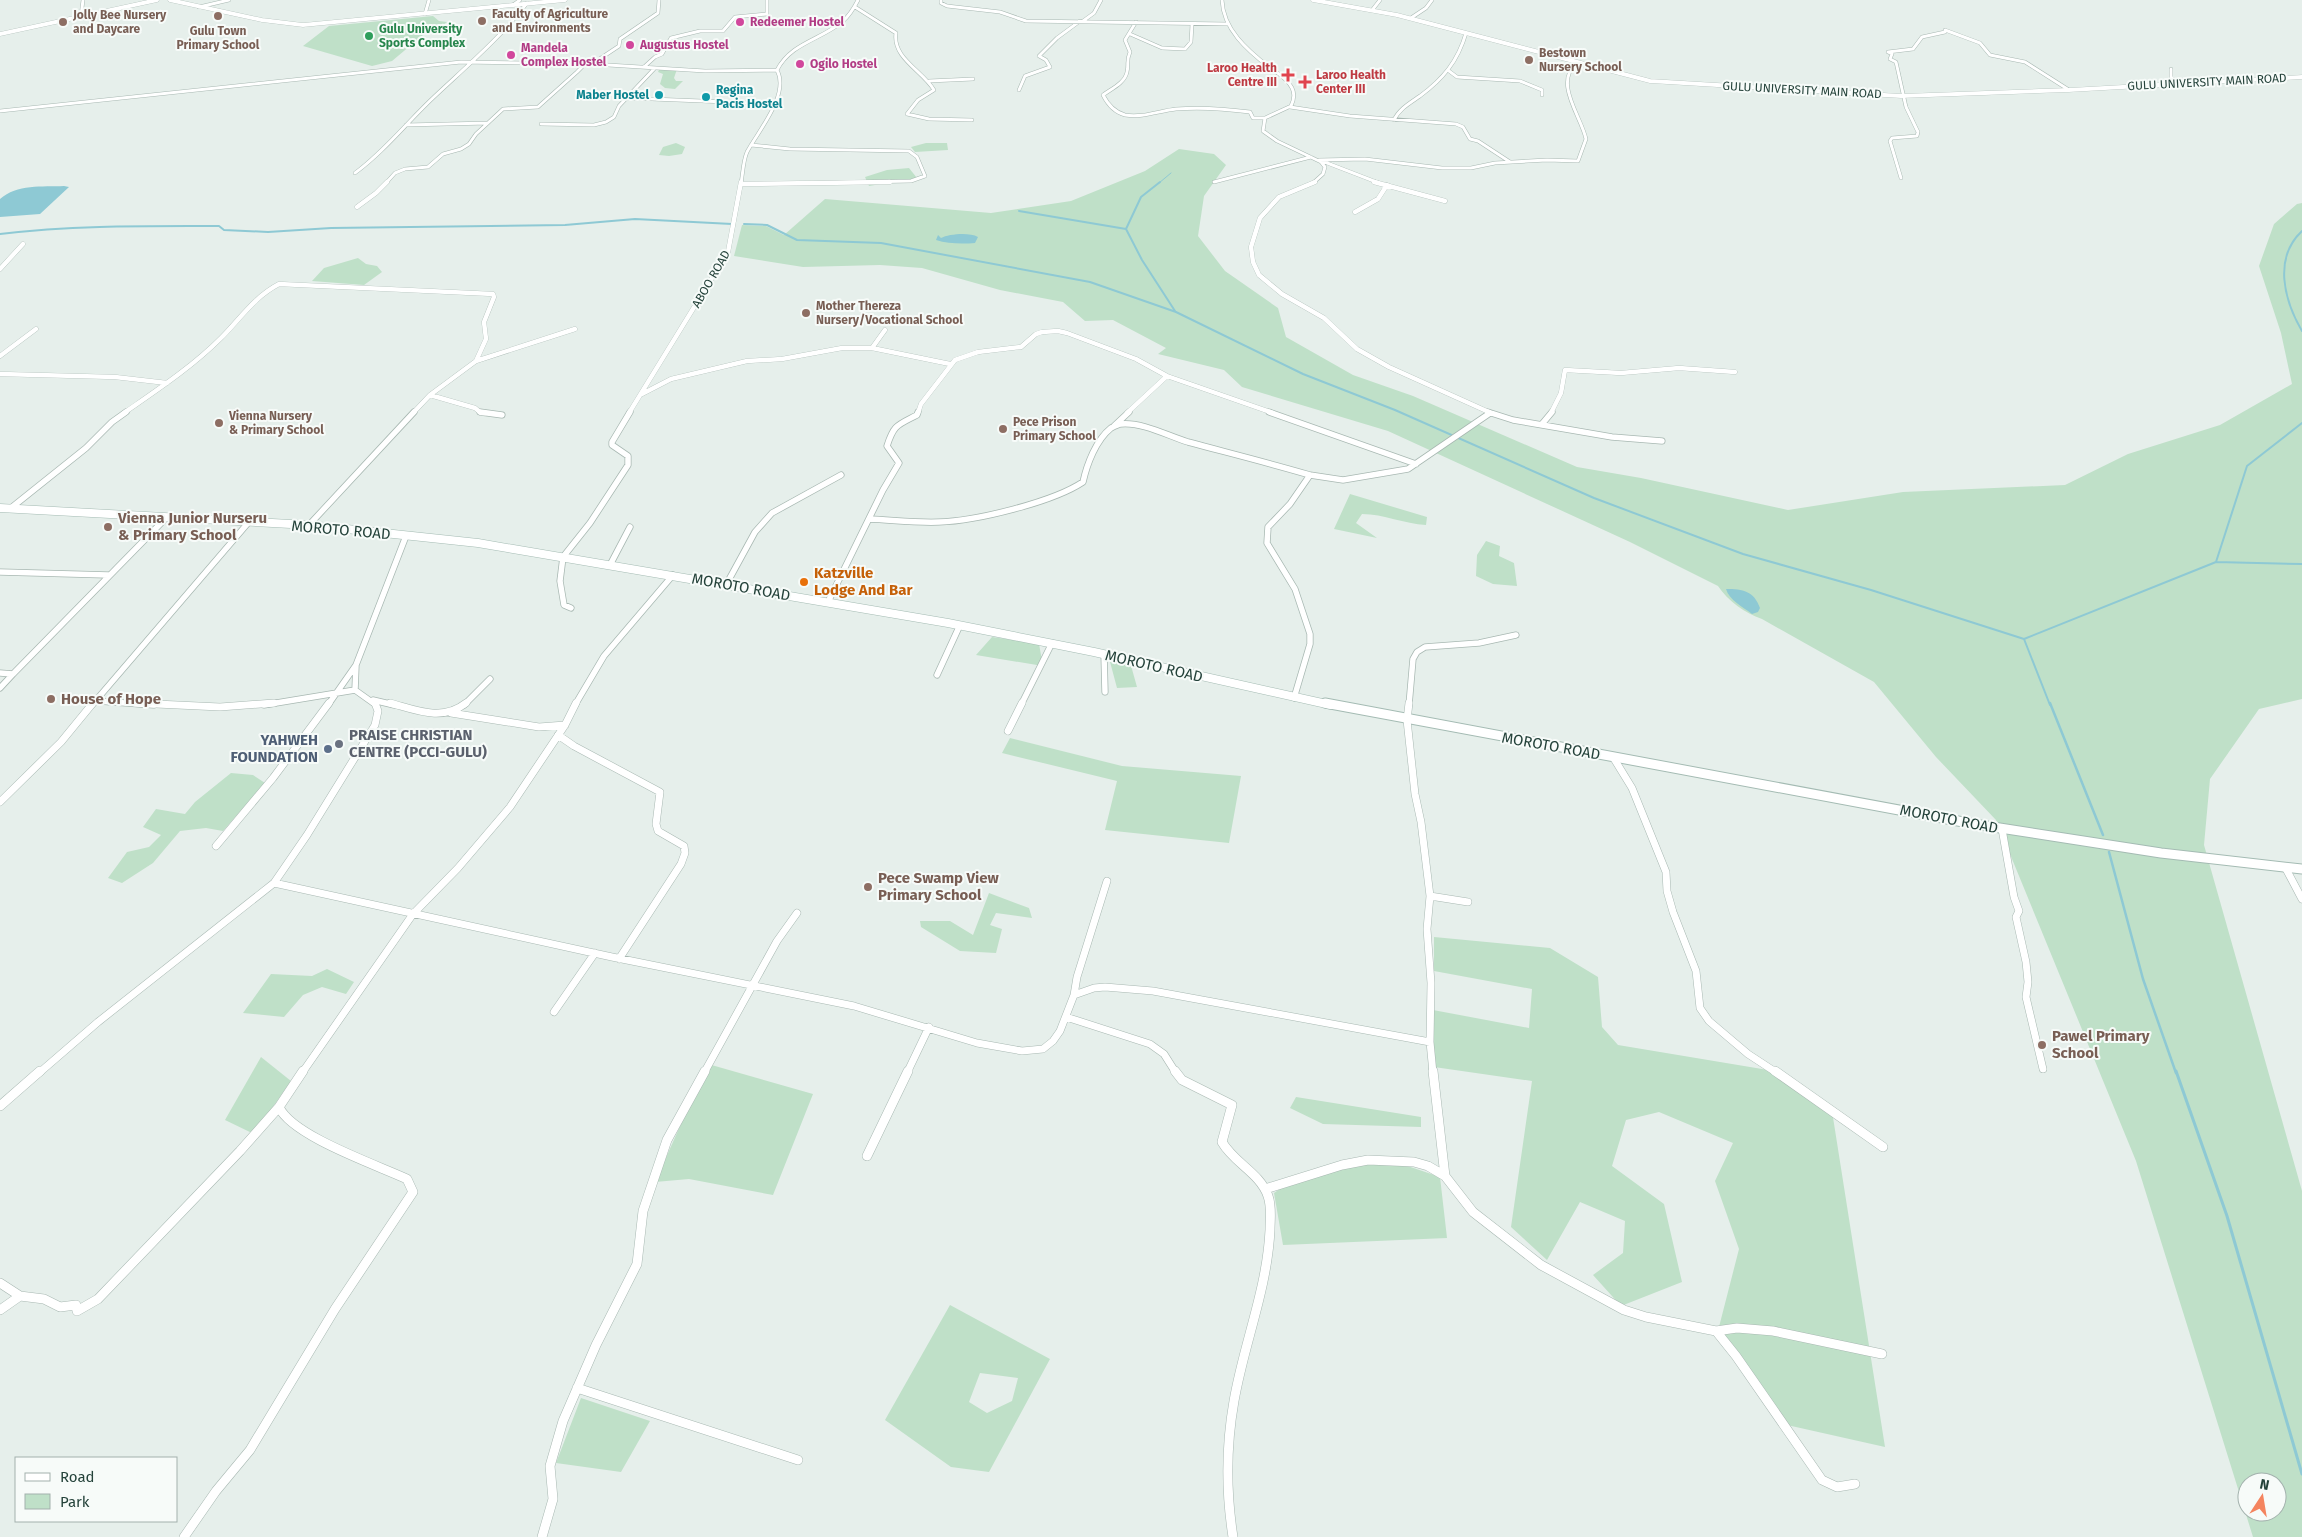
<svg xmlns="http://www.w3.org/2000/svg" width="2302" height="1537" viewBox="0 0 2302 1537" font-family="'Fira Sans',sans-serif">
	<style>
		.green { fill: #bfe0c8; fill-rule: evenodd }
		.water { fill: #8ec9d4 }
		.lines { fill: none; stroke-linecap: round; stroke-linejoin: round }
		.stream-far3 { stroke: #8ec9d4; stroke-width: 1 }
		.stream-far2 { stroke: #8ec9d4; stroke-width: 2 }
		.stream-far1 { stroke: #8ec9d4; stroke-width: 2.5 }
		.stream { stroke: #8ec9d4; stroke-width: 3 }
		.minor-far4-casing { stroke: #a8b8b2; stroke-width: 4 }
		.minor-far3-casing { stroke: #a8b8b2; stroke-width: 5 }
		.minor-far2-casing { stroke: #a8b8b2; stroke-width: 7 }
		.minor-far1-casing { stroke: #a8b8b2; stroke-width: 8 }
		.minor-casing { stroke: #a8b8b2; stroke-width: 10 }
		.tertiary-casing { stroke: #a8b8b2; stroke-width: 4.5 }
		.secondary-far1-casing { stroke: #a4bbb3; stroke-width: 9 }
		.secondary-casing { stroke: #a4bbb3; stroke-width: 11 }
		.minor-far4 { stroke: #fff; stroke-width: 3 }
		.minor-far3 { stroke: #fff; stroke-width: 4.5 }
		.minor-far2 { stroke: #fff; stroke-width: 5.5 }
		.minor-far1 { stroke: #fff; stroke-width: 7 }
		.minor { stroke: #fff; stroke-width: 9 }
		.tertiary { stroke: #fff; stroke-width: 4 }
		.secondary-far1 { stroke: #fff; stroke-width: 8 }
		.secondary { stroke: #fff; stroke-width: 9 }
		.education-dot { fill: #8d6e63; stroke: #f7fbf9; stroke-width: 2 }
		.hotel-dot { fill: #d1479c; stroke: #f7fbf9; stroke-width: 2 }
		.leisure-dot { fill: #2e9e5b; stroke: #f7fbf9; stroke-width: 2 }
		.health-dot { fill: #e0444e; stroke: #f7fbf9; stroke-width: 2 }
		.culture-dot { fill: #0f9aa8; stroke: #f7fbf9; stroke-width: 2 }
		.food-dot { fill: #e8710a; stroke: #f7fbf9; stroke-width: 2 }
		.worship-dot { fill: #6b7280; stroke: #f7fbf9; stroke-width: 2 }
		.service-dot { fill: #5c6f8a; stroke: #f7fbf9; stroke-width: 2 }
		.labels { text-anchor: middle; stroke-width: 4; stroke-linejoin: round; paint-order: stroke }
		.far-education-label { font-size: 12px; font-weight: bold; fill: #785e54; stroke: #f7fbf9; text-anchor: start }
		.far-hotel-label { font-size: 12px; font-weight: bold; fill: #b23c85; stroke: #f7fbf9; text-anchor: start }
		.far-leisure-label { font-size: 12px; font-weight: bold; fill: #27864d; stroke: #f7fbf9; text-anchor: start }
		.far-health-label { font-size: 12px; font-weight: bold; fill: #be3a42; stroke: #f7fbf9; text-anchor: end }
		.far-street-label { font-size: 12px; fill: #24423a; stroke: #f7fbf9 }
		.far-culture-label { font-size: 12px; font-weight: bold; fill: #0d838f; stroke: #f7fbf9; text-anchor: start }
		.education-label { font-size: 15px; font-weight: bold; fill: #785e54; stroke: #f7fbf9; text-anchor: start }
		.street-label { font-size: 15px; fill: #24423a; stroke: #f7fbf9 }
		.food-label { font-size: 15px; font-weight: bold; fill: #c56008; stroke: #f7fbf9; text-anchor: start }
		.worship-label { font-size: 15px; font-weight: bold; fill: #5b616d; stroke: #f7fbf9; text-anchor: start }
		.service-label { font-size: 15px; font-weight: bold; fill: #4e5e75; stroke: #f7fbf9; text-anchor: end }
	</style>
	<rect width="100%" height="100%" fill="#e6efeb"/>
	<path class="green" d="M433 16 439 21 447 22 443 25H435L392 61 372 66 303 46 329 26Z
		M669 67 677 69 674 78 676 81H683L675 89 665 88 660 84 663 74 658 72 660 68Z
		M676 143 685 147 682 154 669 156 659 155 663 147Z
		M926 143H947L948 150 915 152 911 147Z
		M1179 149 1214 154 1226 165 1204 196 1198 236 1225 271 1278 308 1286 337 1353 375 1413 396 1577 467 1641 478 1788 510 1903 492 2065 485 2128 454 2220 425 2292 384 2281 333 2259 266 2274 224 2297 204 2302 203V699L2259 709 2210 779 2204 845 2302 1191V1537H2253L2136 1161 1996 820 1936 757 1874 682 1762 619C1745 613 1728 601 1718 586L1630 542 1388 431 1242 387 1224 370 1158 354 1166 348 1113 320 1085 321 1063 302 1000 290 922 268 880 265 803 267 734 256 742 225 766 226 784 235 825 199 991 213 1071 201 1145 171ZM2247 1482H2277V1512H2247Z
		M909 168 917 178 869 186 865 177 887 170Z
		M358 258 366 264 377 266 382 272 364 285 312 281 324 268Z
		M1350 494 1427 517 1426 525C1404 524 1384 514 1362 514L1356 523 1377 538 1334 529Z
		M1486 541 1500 546 1499 556 1514 563 1517 586 1493 584 1476 576 1477 555Z
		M992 637 1039 644 1043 666 976 655Z
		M1109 658 1130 662 1137 687 1117 688Z
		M1010 738 1122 766 1241 776 1229 843 1105 830 1117 781 1002 753Z
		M231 773 253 775 265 783 223 831 206 828 180 831 153 863 122 883 108 878 127 852 149 847 161 835 143 827 156 809 185 814 195 802Z
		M989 893 1029 908 1032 918 996 913 990 925 1002 929 996 953 960 951 921 927 920 921H950L973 935Z
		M1434 937 1550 948 1598 977 1602 1027 1618 1045 1768 1070 1832 1111 1885 1447 1787 1425 1719 1327 1739 1249 1715 1181 1733 1143 1659 1112 1626 1120 1612 1166 1664 1204 1682 1282 1621 1306 1593 1275 1623 1253 1625 1221 1580 1202 1547 1260 1511 1227 1532 1081 1434 1067 1433 1010 1529 1028 1532 989 1434 971Z
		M327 969 354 982 346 994 322 987 303 995 284 1017 243 1013 271 974 312 976Z
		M261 1057 291 1081 254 1134 225 1120Z
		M708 1064 813 1094 773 1195 689 1179 655 1182Z
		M1296 1097 1421 1117V1127L1323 1124 1290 1108Z
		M1384 1158 1440 1177 1447 1238 1283 1245 1274 1193 1305 1172Z
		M950 1305 1050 1359 989 1472 951 1467 885 1420ZM980 1373 1018 1378 1012 1401 987 1413 969 1402Z
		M581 1398 650 1421 621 1472 556 1463Z"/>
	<path class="water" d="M64 186 69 187 40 214 0 217V199C17 184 42 187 64 186Z
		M938 235 941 238C949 234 969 232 978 237L975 243C963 244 948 244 936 240Z
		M1726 589C1743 589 1754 591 1760 608L1758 612 1752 614C1743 607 1729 600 1726 589Z"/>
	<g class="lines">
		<path class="stream-far3" d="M1159 183 1171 173"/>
		<path class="stream-far2" d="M1019 211 1126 229 1142 260 1175 311
			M744 224 767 225 797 240 881 243 1090 282 1176 312 1303 374 1395 410 1594 498 1743 554 1871 590 2024 639 2216 562 2302 564
			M1126 229 1141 197 1160 182
			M2302 231C2273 258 2284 300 2302 331
			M0 234C73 225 146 226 219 226L224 230 268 232 331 228 565 225 635 219 732 224
			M2216 562 2247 466 2302 423
			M2024 639 2050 705"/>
		<path class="stream-far1" d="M2050 703 2103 835
			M2109 852 2143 979 2176 1073"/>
		<path class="stream" d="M2176 1071 2227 1216 2302 1474"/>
		<defs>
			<path id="minor-far4" d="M941 0V3L947 6 1000 12 1026 21 1227 24
				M1222 0C1223 29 1247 50 1269 67 1277 73 1287 78 1292 88 1295 94 1294 100 1291 106L1265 118 1263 131 1277 141 1321 162 1325 167 1323 174 1313 183
				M513 5 520 0
				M199 7 229 0
				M855 7 896 33C892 58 923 71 934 90L918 100 907 114 929 119 972 120
				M1373 9 1380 0
				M425 14 429 0
				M81 16 83 0
				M1411 18 1426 8 1432 0
				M1083 21 1094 13 1101 0
				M1136 22 1125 40 1130 52C1126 61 1129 64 1127 72 1125 83 1111 89 1103 95 1108 105 1114 112 1125 115 1142 118 1159 111 1176 109 1199 107 1227 109 1250 112L1253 118H1265
				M1130 34 1162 48 1185 49 1191 42 1192 24
				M592 64 705 71 777 70
				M644 67 655 57 662 54 671 38 700 31H723L735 17 767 14V0
				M2171 69V77L2179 85
				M1449 71 1457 77 1520 81 1542 90V95
				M929 81 973 79
				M1019 90 1025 76 1050 67 1046 60 1039 56 1057 38 1080 21
				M627 98 775 104
				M1290 107 1350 116 1456 124 1463 127 1470 139 1478 141 1510 162
				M0 111 461 62 592 64 619 46 620 39 658 13 659 0
				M1394 120C1399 109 1410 103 1420 96 1443 79 1458 61 1466 33
				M541 124 594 125 606 122 614 117 619 106 655 68
				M406 125 488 123
				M751 145 790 149 909 151 917 157 925 176 911 181 813 183
				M1319 160 1365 159 1442 168H1471L1495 163 1547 160 1578 161 1586 139C1581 116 1553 82 1577 63
				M1322 161 1379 183
				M355 173C385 151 408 121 435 96 467 66 501 37 527 3
				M1901 178 1890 141 1892 138 1917 136 1918 132 1906 107 1896 62 1890 59 1892 54 1888 52 1913 49 1922 37 1945 32V30L1980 43 1990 55 2025 62 2069 90
				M1214 182 1311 157
				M386 183 395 173 405 169 428 167 443 154 461 149 469 144 476 134 503 109 538 107 577 72 582 67 580 63
				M741 183C743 173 743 161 747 152 758 131 790 95 777 70 791 43 820 40 842 22 849 16 854 8 858 0"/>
			<path id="minor-far3" d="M1315 182 1279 197 1260 218 1251 247 1253 262 1259 275 1282 294 1324 318 1357 349 1389 367 1491 413
				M1374 182 1445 201
				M742 184 890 182
				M357 207 376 193 387 182
				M1355 212 1378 199 1387 185
				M0 269 23 244
				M872 348 885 330
				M0 356 36 329
				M476 361 575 329
				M0 374 115 377 167 383
				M1167 376 1273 413
				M642 394 671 379 747 361 782 359 842 348H872L950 364
				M430 395 475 408 481 413H486
				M124 413C157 390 192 367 221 338 240 319 254 297 279 284L493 294 494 297 484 322 486 339 476 361 430 395 413 413
				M629 413 728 252 741 182
				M918 413 921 404 955 360 978 352 1021 347 1036 334 1042 332 1058 331 1067 333 1136 359 1167 376 1127 413
				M1551 413 1561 393 1565 370 1621 373 1679 368 1735 372"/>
			<path id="minor-far2" d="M480 412 502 415
				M1269 412 1416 464
				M1488 412 1513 420 1612 437 1662 441
				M1542 424 1552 412
				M1114 426 1129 412
				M11 508 86 448 112 422 126 412
				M870 519C893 520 916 523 939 522 976 521 1053 502 1083 482 1087 464 1096 440 1111 428 1113 427 1119 424 1121 424 1143 422 1168 436 1188 442 1229 453 1269 463 1310 475
				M309 525 414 412
				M610 565 630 527
				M0 572 108 575
				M726 585 755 532 772 513 841 475
				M828 602 883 490 899 463 887 446C894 424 898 425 917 415L918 412
				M571 608 564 605 560 581 563 557 590 523 628 465V456L612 445V442L630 412
				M1104 654 1105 692
				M0 673 13 674 165 519
				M937 675 960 625
				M0 688 13 674
				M1294 698 1310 644V634L1295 589 1267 543 1268 527 1290 504 1310 475 1343 480 1408 469 1490 413
				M373 700 394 705
				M97 701 154 705
				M92 705 248 523
				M264 705 355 690
				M328 705 356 665
				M376 705 355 690 356 665 406 536
				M464 705 490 679
				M575 705 604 656 673 575
				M1021 705 1052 643
				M1409 705 1413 659 1417 652 1425 647 1479 643 1516 635"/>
			<path id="minor-far1" d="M135 703 220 707 274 703
				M390 703C416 710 442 722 466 703
				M451 713 539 727 565 725
				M1008 731 1022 703
				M558 735 574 746 660 792 656 824 658 831 684 846 685 853 681 864 619 959
				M1613 757 1632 788 1666 872 1667 891 1673 912 1696 971 1700 1008 1709 1021 1748 1054 1777 1073
				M0 802 61 742 93 703
				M2002 829 2014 897 2019 911 2016 917 2026 962 2028 982 2026 997 2043 1069
				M216 846 273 778 329 703
				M2285 867 2302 899
				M274 883 612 957 854 1006 977 1043 1022 1051 1043 1049 1053 1041 1060 1031 1074 995 1094 988 1105 987 1153 991 1430 1042 1431 983 1427 929 1430 896 1421 822 1415 794 1407 720 1409 703
				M1430 896 1468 902
				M1074 995 1077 977 1107 881
				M554 1012 595 953
				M1066 1017 1150 1044 1164 1054 1176 1073
				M1430 1042 1433 1073
				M39 1073 98 1022 274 883 307 835 375 725 378 711 375 703
				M302 1073 413 914 458 868 510 807 565 725 576 703
				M704 1073 777 941 797 913
				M907 1073 929 1027"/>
			<path id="minor" d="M1175 1071 1182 1080 1232 1105 1222 1142C1234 1163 1260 1173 1268 1196 1272 1207 1270 1219 1270 1230 1267 1290 1244 1343 1234 1401 1226 1446 1226 1492 1233 1537
				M1433 1071 1445 1176
				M1775 1071 1883 1147
				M0 1106 40 1071
				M867 1156 908 1071
				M1265 1189 1342 1165 1368 1160 1414 1162 1428 1166 1445 1176 1473 1212 1541 1265 1624 1310 1646 1317 1716 1331 1737 1328 1773 1331 1882 1354
				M0 1283 20 1296 44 1299 60 1307 76 1305 77 1311 98 1299 240 1151 279 1107 303 1071
				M0 1310 20 1296
				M1716 1331 1736 1356 1822 1480 1837 1487 1855 1484
				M577 1388 798 1460
				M184 1537 216 1491 250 1450 335 1309 413 1192 407 1179C377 1165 292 1136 279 1107
				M542 1537 553 1499 550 1466 563 1421 596 1345 637 1264 643 1211 667 1140 705 1071"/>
			<path id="tertiary" d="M170 0 262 20 303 25 565 0
				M1313 0 1397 15 1650 81 1901 96 2069 90 2302 77
				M0 34 157 0"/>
			<path id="secondary-far1" d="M0 508 309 525 478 543 948 623 1094 652 1331 705"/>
			<path id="secondary" d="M1325 703 1974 824 2161 853 2302 869"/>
		</defs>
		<use href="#minor-far4" class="minor-far4-casing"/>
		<use href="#minor-far3" class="minor-far3-casing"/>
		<use href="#minor-far2" class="minor-far2-casing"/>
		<use href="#minor-far1" class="minor-far1-casing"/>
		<use href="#minor" class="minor-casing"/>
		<use href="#tertiary" class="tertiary-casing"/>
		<use href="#secondary-far1" class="secondary-far1-casing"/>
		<use href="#secondary" class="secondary-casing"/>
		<use href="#minor-far4" class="minor-far4"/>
		<use href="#minor-far3" class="minor-far3"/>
		<use href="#minor-far2" class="minor-far2"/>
		<use href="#minor-far1" class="minor-far1"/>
		<use href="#minor" class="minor"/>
		<use href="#tertiary" class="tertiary"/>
		<use href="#secondary-far1" class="secondary-far1"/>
		<use href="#secondary" class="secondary"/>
	</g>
	<g class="education-dot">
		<circle cx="218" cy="16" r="5"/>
		<circle cx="482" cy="21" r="5"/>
		<circle cx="63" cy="22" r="5"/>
		<circle cx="1529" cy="60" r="5"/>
		<circle cx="806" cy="313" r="5"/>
		<circle cx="219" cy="423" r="5"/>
		<circle cx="1003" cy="429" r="5"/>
		<circle cx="108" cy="527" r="5"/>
		<circle cx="51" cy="699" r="5"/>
		<circle cx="868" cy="887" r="5"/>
		<circle cx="2042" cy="1045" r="5"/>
	</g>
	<g class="hotel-dot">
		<circle cx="740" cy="22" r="5"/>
		<circle cx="630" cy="45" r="5"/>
		<circle cx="511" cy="55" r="5"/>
		<circle cx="800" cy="64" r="5"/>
	</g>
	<circle class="leisure-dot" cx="369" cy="36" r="5"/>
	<g class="health-dot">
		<path d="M1285.5 67.5h5v5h5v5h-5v5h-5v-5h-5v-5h5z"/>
		<path d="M1302.5 74.5h5v5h5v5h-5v5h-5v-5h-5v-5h5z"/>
	</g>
	<g class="culture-dot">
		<circle cx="659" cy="95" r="5"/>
		<circle cx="706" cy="97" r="5"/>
	</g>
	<circle class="food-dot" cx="804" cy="582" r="5"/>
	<circle class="worship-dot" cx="339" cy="744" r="5"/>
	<circle class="service-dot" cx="328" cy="749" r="5"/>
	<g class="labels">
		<g class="far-education-label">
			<text x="492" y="18">Faculty of Agriculture<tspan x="492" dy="14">and Environments</tspan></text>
			<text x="73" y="19">Jolly Bee Nursery<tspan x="73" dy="14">and Daycare</tspan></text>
			<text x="218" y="35" text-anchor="middle">Gulu Town<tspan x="218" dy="14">Primary School</tspan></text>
			<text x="1539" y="57">Bestown<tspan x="1539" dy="14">Nursery School</tspan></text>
			<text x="816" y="310">Mother Thereza<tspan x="816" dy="14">Nursery/Vocational School</tspan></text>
			<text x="229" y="420">Vienna Nursery<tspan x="229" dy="14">&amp; Primary School</tspan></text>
			<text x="1013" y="426">Pece Prison<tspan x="1013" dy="14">Primary School</tspan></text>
		</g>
		<g class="far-hotel-label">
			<text x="750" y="26">Redeemer Hostel</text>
			<text x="640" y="49">Augustus Hostel</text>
			<text x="521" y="52">Mandela<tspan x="521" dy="14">Complex Hostel</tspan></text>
			<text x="810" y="68">Ogilo Hostel</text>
		</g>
		<g class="far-leisure-label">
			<text x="379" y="33">Gulu University<tspan x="379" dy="14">Sports Complex</tspan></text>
		</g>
		<g class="far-health-label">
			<text x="1277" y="72">Laroo Health<tspan x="1277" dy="14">Centre III</tspan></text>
			<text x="1316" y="79" text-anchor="start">Laroo Health<tspan x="1316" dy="14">Center III</tspan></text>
		</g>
		<g class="far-street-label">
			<text transform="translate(2207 82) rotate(-3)" y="4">GULU UNIVERSITY MAIN ROAD</text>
			<text transform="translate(1802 90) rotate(3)" y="4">GULU UNIVERSITY MAIN ROAD</text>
			<text transform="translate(711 279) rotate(-60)" y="4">ABOO ROAD</text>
		</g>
		<g class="far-culture-label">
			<text x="716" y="94">Regina<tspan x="716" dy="14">Pacis Hostel</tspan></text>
			<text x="649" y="99" text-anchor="end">Maber Hostel</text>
		</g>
		<g class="education-label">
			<text x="118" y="523">Vienna Junior Nurseru<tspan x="118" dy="17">&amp; Primary School</tspan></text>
			<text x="61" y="704">House of Hope</text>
			<text x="878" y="883">Pece Swamp View<tspan x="878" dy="17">Primary School</tspan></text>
			<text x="2052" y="1041">Pawel Primary<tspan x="2052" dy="17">School</tspan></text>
		</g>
		<g class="street-label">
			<text transform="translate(341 530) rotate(5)" y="5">MOROTO ROAD</text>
			<text transform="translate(741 587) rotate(10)" y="5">MOROTO ROAD</text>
			<text transform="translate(1154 666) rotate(13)" y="5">MOROTO ROAD</text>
			<text transform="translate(1551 746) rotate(10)" y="5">MOROTO ROAD</text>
			<text transform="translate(1949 819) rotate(11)" y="5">MOROTO ROAD</text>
		</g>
		<g class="food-label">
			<text x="814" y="578">Katzville<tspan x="814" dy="17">Lodge And Bar</tspan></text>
		</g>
		<g class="worship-label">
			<text x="349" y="740">PRAISE CHRISTIAN<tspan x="349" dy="17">CENTRE (PCCI-GULU)</tspan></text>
		</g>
		<g class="service-label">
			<text x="318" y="745">YAHWEH<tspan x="318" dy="17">FOUNDATION</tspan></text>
		</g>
	</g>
	<rect x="15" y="1457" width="162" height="65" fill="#f7fbf9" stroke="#a3b1ad"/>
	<rect x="25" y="1473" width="25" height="8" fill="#ffffff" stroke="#a3b1ad"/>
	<text x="60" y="1482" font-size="15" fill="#24423a">Road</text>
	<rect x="25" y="1494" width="25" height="15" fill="#bfe0c8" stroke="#a3b1ad"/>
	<text x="60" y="1507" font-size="15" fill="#24423a">Park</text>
	<g transform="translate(2262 1497) rotate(12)"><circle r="24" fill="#f7fbf9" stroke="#a3b1ad"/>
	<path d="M0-4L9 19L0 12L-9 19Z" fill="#f4845f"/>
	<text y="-8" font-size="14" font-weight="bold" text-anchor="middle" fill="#24423a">N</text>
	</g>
</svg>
